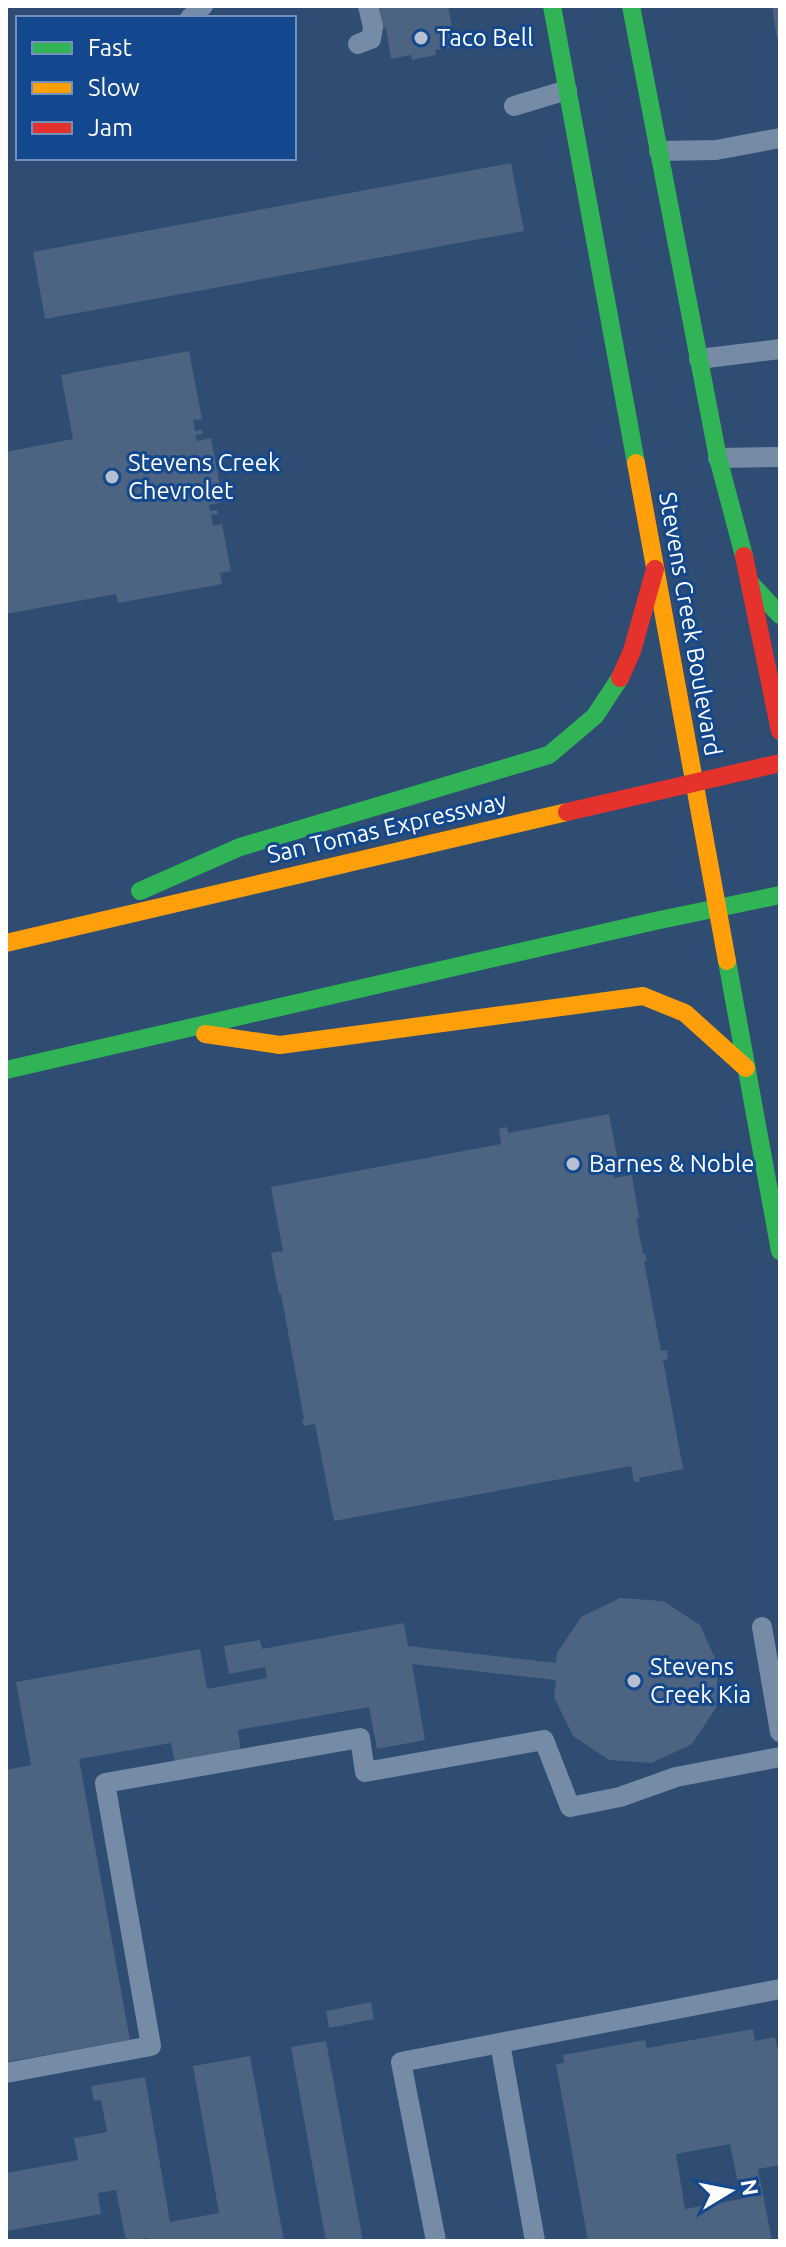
<svg xmlns="http://www.w3.org/2000/svg" width="786" height="2247" viewBox="0 0 786 2247" font-family="Ubuntu,sans-serif">
	<style>
		.building { fill: #4c6482; fill-rule: evenodd }
		.lines { fill: none; stroke-linecap: round; stroke-linejoin: round }
		.lane { stroke: #768ca6; stroke-width: 20 }
		.fast { stroke: #30b455; stroke-width: 18 }
		.slow { stroke: #ff9f0a; stroke-width: 18 }
		.jam { stroke: #e5322d; stroke-width: 18 }
		.poi-dot { fill: #b6c0ce; stroke: #13488e; stroke-width: 3 }
		.labels { text-anchor: middle; stroke-width: 6; stroke-linejoin: round; paint-order: stroke }
		.poi-label { font-size: 24px; fill: #fff; stroke: #13488e; text-anchor: start }
		.street-label { font-size: 24px; fill: #fff; stroke: #13488e }
	</style>
	<rect width="100%" height="100%" fill="#2f4c72"/>
	<path class="building" d="M373 6H448L456 47 435 50 436 55 412 60 411 55 391 59 386 28 377 29Z
		M772 6H780V38H777Z
		M511 163 524 231 45 319 33 252Z
		M189 351 202 419 193 420 195 431 202 430 203 434 195 435 197 441 211 438 223 502 209 505 210 511 217 510 218 514 211 515 213 526 222 524 231 571 220 573 222 584 118 603 116 594 6 614V452L73 439 61 375Z
		M609 1114 618 1162 611 1163 614 1178 632 1175 639 1218H636L643 1254H645L647 1261H644L661 1351 667 1350 668 1359 663 1360 683 1469 639 1478 640 1481 634 1482 631 1466 334 1521 315 1424 304 1426 302 1420 304 1419 281 1294H279L271 1253 283 1251 271 1187 501 1144 499 1129 507 1127 508 1133Z
		M620 1598 663 1601 700 1625 718 1665 716 1708 692 1744 652 1763 609 1760 573 1736 554 1697 556 1680 412 1664 425 1740 377 1749 369 1707 238 1730 241 1753 175 1764 171 1743 79 1759 130 2040 6 2062V1770L31 1765 16 1682 200 1649 207 1689 267 1678 265 1667 229 1674 224 1646 260 1640 262 1649 404 1623 408 1646 556 1663 557 1653 581 1617Z
		M371 2002 374 2019 329 2028 326 2011Z
		M753 2029 755 2041 775 2037 780 2062V2165L758 2169 772 2241H588L556 2064 564 2063 563 2055 645 2040 647 2048ZM730 2144 741 2199 685 2209 676 2154Z
		M326 2041 363 2241H326L291 2047Z
		M250 2056 284 2241H147V2238L126 2241 116 2190 98 2193 101 2214 6 2231V2173L78 2160 74 2138 107 2132 101 2100 94 2101 91 2086 145 2077 170 2222 219 2213 193 2066Z"/>
	<g class="lines">
		<path class="lane" d="M190 18 203 6
			M358 44 371 39 373 27 368 6
			M514 106 567 90
			M659 151 716 150 780 138
			M699 359 780 349
			M718 458 780 457
			M762 1627 780 1732
			M500 2043 535 2241
			M6 2073 151 2046 105 1783 360 1738 365 1772 544 1740 570 1807 620 1797 676 1777 780 1757
			M436 2241 401 2062 780 1989"/>
		<path class="fast" d="M552 6 636 463
			M631 6 718 458 744 556
			M751 584 780 615
			M140 891 240 847 549 755 595 716 620 678
			M727 961 780 1251
			M6 1070 655 921 780 895"/>
		<path class="slow" d="M636 463 727 961
			M6 943 567 812
			M205 1034 280 1045 643 996 685 1013 746 1068"/>
		<path class="jam" d="M744 556 780 731
			M620 678 632 651 655 569
			M567 812 780 763"/>
	</g>
	<g class="poi-dot">
		<circle cx="421" cy="38" r="8"/>
		<circle cx="112" cy="477" r="8"/>
		<circle cx="573" cy="1164" r="8"/>
		<circle cx="634" cy="1681" r="8"/>
	</g>
	<g class="labels">
		<g class="poi-label">
			<text x="437" y="46">Taco Bell</text>
			<text x="128" y="471">Stevens Creek<tspan x="128" dy="28">Chevrolet</tspan></text>
			<text x="589" y="1172">Barnes &amp; Noble</text>
			<text x="650" y="1675">Stevens<tspan x="650" dy="28">Creek Kia</tspan></text>
		</g>
		<g class="street-label">
			<text transform="translate(690 624) rotate(80)" y="8">Stevens Creek Boulevard</text>
			<text transform="translate(387 828) rotate(-13)" y="8">San Tomas Expressway</text>
		</g>
	</g>
	<rect width="786" height="2247" fill="none" stroke="#ffffff" stroke-width="16"/>
	<rect x="16" y="16" width="280" height="144" fill="#13488e" stroke="#7191bb" stroke-width="2"/>
	<rect x="32" y="42" width="40" height="12" fill="#30b455" stroke="#7191bb" stroke-width="2"/>
	<text x="88" y="56" font-size="24" fill="#ffffff">Fast</text>
	<rect x="32" y="82" width="40" height="12" fill="#ff9f0a" stroke="#7191bb" stroke-width="2"/>
	<text x="88" y="96" font-size="24" fill="#ffffff">Slow</text>
	<rect x="32" y="122" width="40" height="12" fill="#e5322d" stroke="#7191bb" stroke-width="2"/>
	<text x="88" y="136" font-size="24" fill="#ffffff">Jam</text>
	<g transform="translate(730 2191) rotate(80)" stroke="#13488e" stroke-width="6" paint-order="stroke">
	<path d="M0-6L14 30L0 20L-14 30Z" fill="#ffffff"/>
	<text y="-12" font-size="22" font-weight="bold" text-anchor="middle" fill="#ffffff">N</text>
	</g>
</svg>
